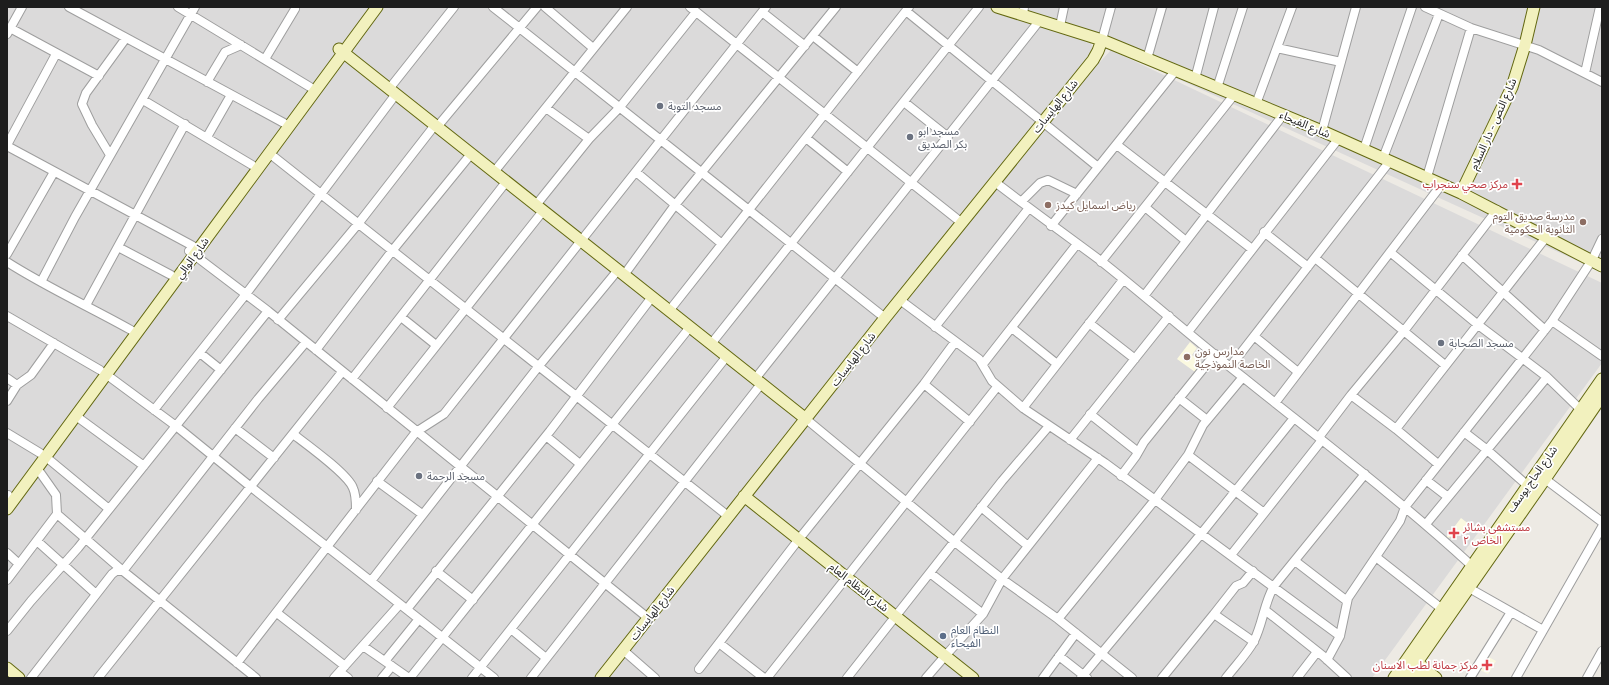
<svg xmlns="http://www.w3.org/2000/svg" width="1609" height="685" viewBox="0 0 1609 685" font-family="'Exo 2','Noto Sans Arabic',sans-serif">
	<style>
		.residential { fill: #dbdada }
		.education { fill: #fbf9e0 }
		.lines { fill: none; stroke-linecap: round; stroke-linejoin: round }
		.street-casing { stroke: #9e9e9e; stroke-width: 10 }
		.secondary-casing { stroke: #636811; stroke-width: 13 }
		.street { stroke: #fff; stroke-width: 8 }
		.secondary { stroke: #f2f1be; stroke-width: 11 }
		.worship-dot { fill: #6b7280; stroke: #fff; stroke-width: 1.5 }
		.health-dot { fill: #e0444e; stroke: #fff; stroke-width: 1.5 }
		.education-dot { fill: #8d6e63; stroke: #fff; stroke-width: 1.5 }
		.service-dot { fill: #5c6f8a; stroke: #fff; stroke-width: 1.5 }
		.labels { text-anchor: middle; stroke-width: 3.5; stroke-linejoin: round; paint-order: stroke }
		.worship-label { font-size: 11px; fill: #5b616d; stroke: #fff; text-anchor: start }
		.street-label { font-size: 11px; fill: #1d1d1d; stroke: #fff }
		.health-label { font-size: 11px; fill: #be3a42; stroke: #fff; text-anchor: end }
		.education-label { font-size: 11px; fill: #785e54; stroke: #fff; text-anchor: start }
		.service-label { font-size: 11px; fill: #4e5e75; stroke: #fff; text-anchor: start }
	</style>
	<rect width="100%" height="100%" fill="#edeae4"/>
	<path class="residential" d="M7 7H988L1001 13 1091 43 1094 53 1091 58 1100 62 1111 50 1602 283V363L1372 678H7Z
		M1020 7H1602V272Z"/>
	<path class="education" d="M1190 342 1197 348 1192 355 1202 363 1195 372 1177 359Z
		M1461 518 1474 528 1445 539Z
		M1485 655 1496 661 1488 674 1478 669Z"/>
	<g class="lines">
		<defs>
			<path id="street" d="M69 7 284 123
				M178 7 310 87
				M493 7 885 318
				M545 7 593 48
				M690 7 962 223
				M1425 7 1471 28 1539 50 1602 82
				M906 11 1098 167
				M762 12 805 46
				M1023 15 1024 7
				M1060 26 1064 7
				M10 28 99 76
				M7 34 22 7
				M813 36 858 72
				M1102 40 1111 7
				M1277 48 1341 62
				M265 59 295 9
				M1147 59 1162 7
				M1585 73 1600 7
				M1195 79 1214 7
				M207 82 225 52 241 45
				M1217 88 1243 7
				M389 89 454 7
				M143 100 252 165
				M904 102 948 137
				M1256 104 1292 7
				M546 108 589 139
				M437 127 537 7
				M1322 131 1356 7
				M207 137 231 95
				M806 138 848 172
				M7 145 56 54
				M1117 145 1252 249
				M7 146 193 246
				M1364 149 1412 7
				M269 153 728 516
				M110 155 92 125 82 104 86 93 126 38
				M1383 158 1439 14
				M494 172 627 7
				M636 172 722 244
				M1427 177 1471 28
				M995 182C1030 209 1066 235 1101 261 1149 299 1195 340 1244 378 1321 440 1399 499 1472 566
				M1021 202 1040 183 1048 180 1077 194
				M536 205 589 139 620 107 696 12
				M1145 207 1186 241
				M1051 226 1176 70
				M1264 232 1308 267
				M118 247 171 275
				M189 251 268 311 648 618
				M1390 252 1477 324 1547 377 1581 410
				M7 254 54 172
				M1462 255 1545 330
				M1315 258 1445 365
				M7 262C46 287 90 307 131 330
				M1101 262 1234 95
				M624 275 675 205 836 7
				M41 282 75 217 195 7
				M1144 296 1283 115
				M900 300 979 359 992 381 1023 408 1105 463 1340 636
				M86 305 185 124
				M669 311 909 7
				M7 316 100 370
				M401 317 436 345
				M278 320 358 224 435 125
				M1552 321 1602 356
				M1089 323 1135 359
				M935 327 1029 208
				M1012 328 1057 364
				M1188 332 1339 138
				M1254 336 1298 372
				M711 344 979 7
				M316 350 392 251 471 154
				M200 353 221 370
				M983 364 1077 244
				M1230 367 1390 161
				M107 375 176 426 251 487 494 678
				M7 378 17 385
				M352 379 506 182
				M755 379 1040 20
				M924 384 970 422
				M1351 395 1396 429 1438 464
				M1179 398 1207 420
				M7 401 17 385 31 375 54 343
				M1275 403 1442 184
				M387 408 543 211
				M1023 408 1123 280
				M154 410 246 294 396 94
				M1090 414 1138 452
				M76 416 144 466
				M806 419 955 542 1002 579 1058 619 1132 678
				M235 428 274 458
				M1396 429 1547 236
				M1464 432 1486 449 1528 486
				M7 433 40 453
				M293 434C306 444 348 474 353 488 356 494 356 503 356 510
				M546 436 580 464
				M1319 437 1351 395 1404 331 1497 210
				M1070 440 1169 316
				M1188 455 1264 513
				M46 457 109 509
				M1121 476 1136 456 1144 442 1215 354
				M1545 479 1602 522
				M1426 480 1448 497
				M377 481 422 514
				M7 495H8
				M981 507 1028 546
				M57 514 123 571 256 678
				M1426 524 1547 377
				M37 541 96 594
				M7 553 19 564
				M1231 555 1322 440
				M1376 557 1442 609
				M1295 561 1347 601
				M436 571 473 600
				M930 573 983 614
				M7 580 57 514 56 495 37 468
				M371 581 538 367 618 270
				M1469 588 1543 630
				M407 609 550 431 652 297
				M1265 610 1323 656 1347 678
				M277 613 345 666
				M1214 614 1236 586 1243 583 1253 571
				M1058 619 1154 501 1188 455 1203 425 1243 377
				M511 629 546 658
				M7 631 31 601 78 548 268 311
				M719 643 764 678
				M363 646 409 678
				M623 650 655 678
				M1059 656 1087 678
				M1327 660 1340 636 1348 598 1400 521 1405 507 1552 321 1592 260 1602 239
				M385 661 419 619
				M237 663 416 432 444 414 766 7
				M699 669 799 539 924 384 955 342
				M340 672 348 678
				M31 678 112 574 116 571H123L258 399 306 342
				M98 678 342 372
				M334 678 400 604
				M382 678 392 666
				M410 678 690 327
				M472 678 727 356
				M531 678 761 384
				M767 678 997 387
				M847 678 1002 481 1049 426
				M926 678 945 656 983 614 1002 579 1098 458
				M1043 678 1076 633
				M1081 678 1201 534 1294 418
				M1162 678 1214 614 1254 642
				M1226 678C1235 666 1247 654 1254 641 1263 623 1264 603 1274 586L1365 474
				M1297 678 1317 652
				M1470 678 1511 612
				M1516 678 1602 527
				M1587 678 1602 651"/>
			<path id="secondary" d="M997 7 1102 40 1322 131 1461 193 1602 266
				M339 49 806 419
				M1461 193 1512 87 1525 45 1534 7
				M744 496 973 678
				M7 509 377 7
				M1412 658 1436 678
				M1407 665 1422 678
				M7 668 19 678
				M601 678 885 318 1093 60 1098 51 1102 40
				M1394 678 1602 379
				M1406 678 1545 479 1602 396"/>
		</defs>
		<use href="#street" class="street-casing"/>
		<use href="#secondary" class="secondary-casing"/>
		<use href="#street" class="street"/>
		<use href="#secondary" class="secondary"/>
	</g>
	<g class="worship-dot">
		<circle cx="660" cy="106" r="4"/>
		<circle cx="910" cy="137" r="4"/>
		<circle cx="1441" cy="343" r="4"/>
		<circle cx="419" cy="476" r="4"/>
	</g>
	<g class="health-dot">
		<path d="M1515 178h4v4h4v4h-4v4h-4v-4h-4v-4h4z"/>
		<path d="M1452 527h4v4h4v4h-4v4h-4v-4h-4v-4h4z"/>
		<path d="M1485 659h4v4h4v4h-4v4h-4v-4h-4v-4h4z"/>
	</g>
	<g class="education-dot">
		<circle cx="1048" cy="205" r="4"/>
		<circle cx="1583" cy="222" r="4"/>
		<circle cx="1187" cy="357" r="4"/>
	</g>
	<circle class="service-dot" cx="943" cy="636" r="4"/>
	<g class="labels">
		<g class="worship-label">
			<text x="668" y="110">مسجد التوبة</text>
			<text x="918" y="135">مسجد ابو<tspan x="918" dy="13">بكر الصديق</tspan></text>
			<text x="1449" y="347">مسجد الصحابة</text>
			<text x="427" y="480">مسجد الرحمة</text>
		</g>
		<g class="street-label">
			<text transform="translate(1055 106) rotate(-51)" y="4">شارع الهايسات</text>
			<text transform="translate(1305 124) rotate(23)" y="4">شارع الفيحاء</text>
			<text transform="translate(1493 124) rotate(-66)" y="4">شارع النص - دار السلام</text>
			<text transform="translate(192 258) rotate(-54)" y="4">شارع الوالي</text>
			<text transform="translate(853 359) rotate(-52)" y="4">شارع الهايسات</text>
			<text transform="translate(1532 479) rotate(-55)" y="4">شارع الحاج يوسف</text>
			<text transform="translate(859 587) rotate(38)" y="4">شارع النظام العام</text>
			<text transform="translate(652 613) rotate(-52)" y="4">شارع الهايسات</text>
		</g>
		<g class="health-label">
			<text x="1508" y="188">مركز صحي سنجراب</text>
			<text x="1463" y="531" text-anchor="start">مستشفى بشائر<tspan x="1463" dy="13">الخاص ٢</tspan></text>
			<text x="1478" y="669">مركز جمانة لطب الاسنان</text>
		</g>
		<g class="education-label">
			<text x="1056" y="209">رياض اسمايل كيدز</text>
			<text x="1575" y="220" text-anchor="end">مدرسة صديق التوم<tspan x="1575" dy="13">الثانوية الحكومية</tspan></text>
			<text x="1195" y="355">مدارس نون<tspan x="1195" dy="13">الخاصة النموذجية</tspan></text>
		</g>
		<g class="service-label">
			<text x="951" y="634">النظام العام<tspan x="951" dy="13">الفيحاء</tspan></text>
		</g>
	</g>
	<rect width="1609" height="685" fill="none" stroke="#1d1d1d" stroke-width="16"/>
</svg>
